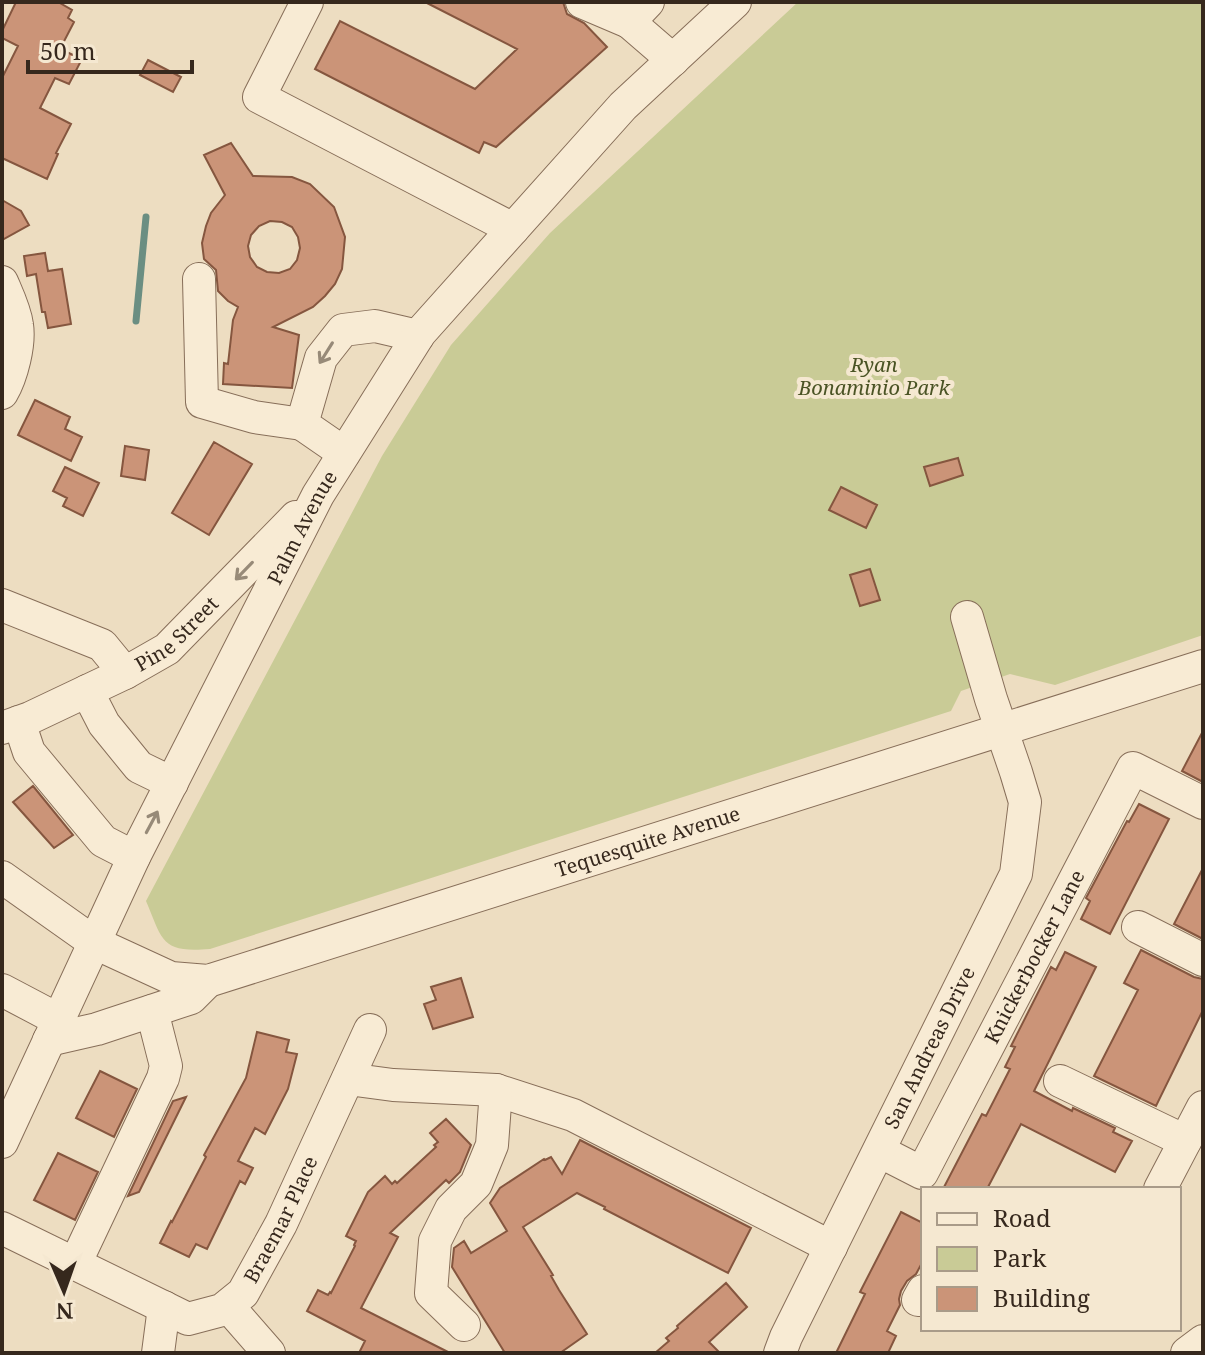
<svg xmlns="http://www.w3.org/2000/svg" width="1205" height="1355" viewBox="0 0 1205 1355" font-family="'Noto Serif',serif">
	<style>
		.green { fill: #c9cb96 }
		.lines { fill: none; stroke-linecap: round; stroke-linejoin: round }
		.stream { stroke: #6b8e82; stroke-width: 7 }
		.building { fill: #cb9478; stroke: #85563f; stroke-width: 2; fill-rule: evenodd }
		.minor-casing { stroke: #876e59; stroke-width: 34 }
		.minor { stroke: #f8ebd4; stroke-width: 32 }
		.oneway { stroke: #978a78 }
		.labels { text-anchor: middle; stroke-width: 8; stroke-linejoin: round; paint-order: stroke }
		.park-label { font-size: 20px; font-style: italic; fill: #4a5324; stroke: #f5e8d1 }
		.street-label { font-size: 20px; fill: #36281d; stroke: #f5e8d1 }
	</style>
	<rect width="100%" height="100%" fill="#edddc1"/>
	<path class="green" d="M798 2H1203V635L1055 685 1010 674 961 691 951 711 210 949C161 953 163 941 146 901L382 456 451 345 550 233Z"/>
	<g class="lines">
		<path class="stream" d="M136 321 146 217"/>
	</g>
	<path class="building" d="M16 2H58L72 10 68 18 74 22 60 49 82 59 69 84 55 78 40 108 71 124 56 153 58 154 47 179 2 158V78L18 46 2 38V31Z
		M425 2H563L567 14 584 23 607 47 496 147 484 142 479 153 315 69 340 21 475 89 517 49Z
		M148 60 181 77 173 92 140 75Z
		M231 143 253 176 292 177 310 184 334 207 345 237 342 269 335 284 325 296 313 307 273 327 299 335 292 388 223 384 224 363 228 364 233 320 238 307 228 301 218 291 216 270 204 259 202 243 206 226 211 213 225 195 204 155ZM270 221 282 222 292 227 298 237 300 248 297 260 290 269 279 273 267 272 257 267 250 257 248 246 251 235 259 226Z
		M2 200 21 211 29 225 2 240Z
		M45 253 48 271 62 269 71 324 48 328 45 312H42L36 274 27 276 24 256Z
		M35 400 70 417 65 429 82 437 71 461 18 435Z
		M214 442 252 464 209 535 172 513Z
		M125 446 149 450 145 480 121 476Z
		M958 458 963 475 930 486 924 467Z
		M65 467 99 483 83 516 63 506 67 498 53 491Z
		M841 487 877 505 866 528 829 510Z
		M870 569 880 600 860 606 850 575Z
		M1203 731V782L1182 771Z
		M33 786 73 835 54 848 13 802Z
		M1139 804 1169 819 1110 934 1081 919 1090 901 1086 898 1127 821 1129 822Z
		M1203 868V939L1174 924Z
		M1141 950 1194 977 1203 979V1010L1156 1106 1094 1076 1138 990 1124 983Z
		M1065 952 1096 967 1034 1091 1072 1111 1073 1108 1115 1128 1113 1132 1132 1141 1115 1172 1021 1124 987 1189H943L982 1114 986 1116 1010 1069 1005 1067 1015 1047 1011 1046 1051 967 1056 970Z
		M461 978 473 1017 433 1029 424 1004 436 1000 431 987Z
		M257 1032 289 1040 286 1052 297 1054 288 1089 265 1134 255 1128 238 1161 253 1168 245 1184 240 1181 207 1249 196 1244 189 1257 160 1243 171 1221 172 1222 206 1157 204 1155 246 1078Z
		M100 1071 137 1089 114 1137 76 1118Z
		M186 1097 139 1192 128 1196 173 1101Z
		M446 1119 471 1145 460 1172 449 1183 446 1180 390 1233 398 1237 361 1308 450 1353H359L365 1341 307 1311 318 1290 328 1295 330 1292 331 1293 355 1246 354 1245 356 1241 346 1236 368 1192 385 1176 392 1184 395 1181 397 1183 436 1147 434 1145 438 1142 430 1133Z
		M580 1140 751 1228 728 1273 604 1209 605 1207 577 1193 523 1227 553 1275 551 1276 559 1290 587 1334 560 1353H505L452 1267 454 1248 464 1241 471 1253 507 1231 490 1203 500 1188 544 1159 545 1160 551 1157 562 1174Z
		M58 1153 98 1172 75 1220 34 1200Z
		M901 1212 923 1223V1261L916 1274 907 1281 901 1291 899 1299 900 1305 887 1331 896 1336 888 1353H836L865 1294 860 1292Z
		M726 1283 747 1307 709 1342 720 1353H655L669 1341 666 1338 678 1328 677 1326Z"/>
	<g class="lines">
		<defs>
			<g id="minor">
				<path d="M307 2 259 97 513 229"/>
				<path d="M582 2 629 22"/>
				<path d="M648 2 629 22 673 60"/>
				<path d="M199 279 202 402 254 417 302 424"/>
				<path d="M2 282C8 296 15 310 17 325 20 344 12 376 2 393"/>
				<path d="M344 453 302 424 321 358 343 330 375 326 418 336"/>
				<path d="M2 605 102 645 125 673"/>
				<path d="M87 691 104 724 139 767 172 783"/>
				<path d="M19 722 29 752 103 841 134 857"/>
				<path id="s1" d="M2 728 30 718 125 673 167 649 296 517"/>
				<path id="s2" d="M2 877 95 943 171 978 208 981 1203 666"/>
				<path d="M1138 927 1203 960"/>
				<path d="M2 990 57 1019"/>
				<path d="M49 1040 97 1029 191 998 208 981"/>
				<path d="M348 1079 393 1085 496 1090 573 1115 831 1247"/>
				<path d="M1060 1081 1185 1141"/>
				<path id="s3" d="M2 1142 134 857 318 495 420 333 623 106 735 2"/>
				<path id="s4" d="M879 1151 922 1173 1133 768 1203 803"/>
				<path d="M1160 1189 1203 1107"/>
				<path id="s5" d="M2 1228 188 1319 222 1310 243 1293 281 1224 370 1030"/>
				<path d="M75 1264 163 1078 166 1066 164 1058 152 1011"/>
				<path d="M923 1291 918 1300H923"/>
				<path d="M228 1306 269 1353"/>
				<path d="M464 1325 431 1293 435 1241 451 1209 476 1184 492 1145 496 1090"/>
				<path d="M158 1353 164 1307"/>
				<path id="s6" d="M780 1353 786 1337 1016 874 1025 802 1016 772 991 699 967 617"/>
				<path d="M1187 1353 1203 1341"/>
			</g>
		</defs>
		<use href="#minor" class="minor-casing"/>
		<use href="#minor" class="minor"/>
	</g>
	<defs><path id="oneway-shaft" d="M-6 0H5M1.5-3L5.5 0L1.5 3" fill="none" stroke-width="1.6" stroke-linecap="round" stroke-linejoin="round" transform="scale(2)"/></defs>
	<g class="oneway">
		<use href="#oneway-shaft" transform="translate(326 353) rotate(122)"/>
		<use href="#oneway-shaft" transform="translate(244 571) rotate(134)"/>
		<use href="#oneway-shaft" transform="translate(152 822) rotate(-62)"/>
	</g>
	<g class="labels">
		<g class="park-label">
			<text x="874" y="372">Ryan<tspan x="874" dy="23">Bonaminio Park</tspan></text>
		</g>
		<g class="street-label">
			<text dy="7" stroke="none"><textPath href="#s3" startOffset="684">Palm Avenue</textPath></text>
			<text dy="7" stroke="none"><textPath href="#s1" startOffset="200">Pine Street</textPath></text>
			<text dy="7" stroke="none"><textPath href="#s2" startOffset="696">Tequesquite Avenue</textPath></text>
			<text dy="7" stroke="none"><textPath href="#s4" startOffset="292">Knickerbocker Lane</textPath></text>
			<text dy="7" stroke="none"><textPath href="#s6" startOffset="340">San Andreas Drive</textPath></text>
			<text dy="7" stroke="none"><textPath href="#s5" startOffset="352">Braemar Place</textPath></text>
		</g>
	</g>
	<rect width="1205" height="1355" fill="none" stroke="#36281d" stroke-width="8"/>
	<rect x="921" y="1187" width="260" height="144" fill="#f5e8d1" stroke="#a99b89" stroke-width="2"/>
	<rect x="937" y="1213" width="40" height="12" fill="#f8ebd4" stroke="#a99b89" stroke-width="2"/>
	<text x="993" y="1227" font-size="24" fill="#36281d">Road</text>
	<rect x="937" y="1247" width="40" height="24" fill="#c9cb96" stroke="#a99b89" stroke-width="2"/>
	<text x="993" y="1267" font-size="24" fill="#36281d">Park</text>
	<rect x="937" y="1287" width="40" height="24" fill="#cb9478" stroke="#a99b89" stroke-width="2"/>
	<text x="993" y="1307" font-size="24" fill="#36281d">Building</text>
	<g transform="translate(64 1291) rotate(178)" stroke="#f5e8d1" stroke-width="6" paint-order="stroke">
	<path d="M0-6L14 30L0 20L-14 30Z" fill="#36281d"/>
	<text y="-12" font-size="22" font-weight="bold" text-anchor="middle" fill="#36281d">N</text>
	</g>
	<path d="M28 60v12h164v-12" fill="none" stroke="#36281d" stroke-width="4"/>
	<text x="40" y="60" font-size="24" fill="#36281d" stroke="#f5e8d1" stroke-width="6" paint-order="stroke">50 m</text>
</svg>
